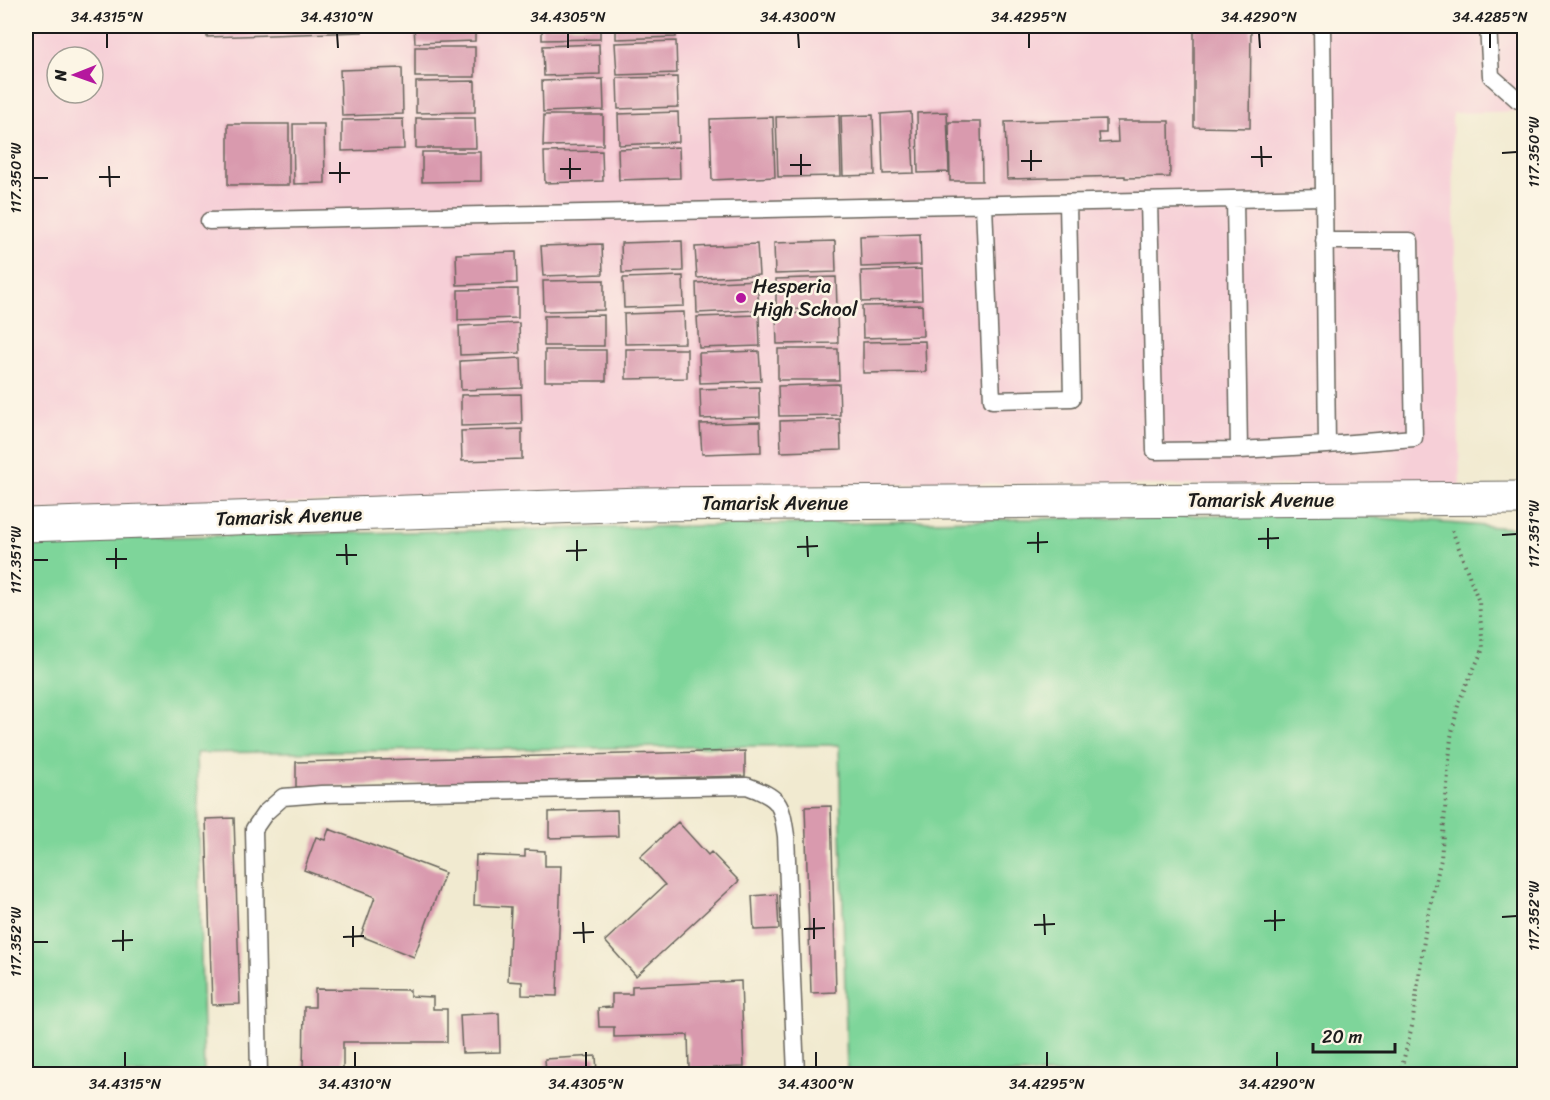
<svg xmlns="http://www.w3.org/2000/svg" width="1550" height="1100" viewBox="0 0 1550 1100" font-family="Sriracha,sans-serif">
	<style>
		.built { fill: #f6cfd7; fill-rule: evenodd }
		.green { fill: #7ed59a; stroke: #4d785b; stroke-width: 1.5 }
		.building { fill: #d99aae }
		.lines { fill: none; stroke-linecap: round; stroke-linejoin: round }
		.lane-casing { stroke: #67645b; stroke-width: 19 }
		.street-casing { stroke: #67645b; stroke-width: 35 }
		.path { stroke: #67645b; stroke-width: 4; stroke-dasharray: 1.5 4.5; stroke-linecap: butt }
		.lane { stroke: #fff; stroke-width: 16 }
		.street { stroke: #fff; stroke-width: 33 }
		.ticks { fill: none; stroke: #1c1c1c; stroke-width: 2 }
		.poi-dot { fill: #b5179e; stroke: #fcf5e5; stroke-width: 2 }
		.labels { text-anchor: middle; stroke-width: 5; stroke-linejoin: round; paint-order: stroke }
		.poi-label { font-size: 20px; fill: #1c1c1c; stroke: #fcf5e5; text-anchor: start }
		.street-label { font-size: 20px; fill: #1c1c1c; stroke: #fcf5e5 }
		.neatline { fill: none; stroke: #1c1c1c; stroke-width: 2 }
		.ticks-label { font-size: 15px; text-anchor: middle; fill: #1c1c1c }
	</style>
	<rect width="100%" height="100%" fill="#fcf5e5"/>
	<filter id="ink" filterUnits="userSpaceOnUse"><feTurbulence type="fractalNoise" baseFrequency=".0167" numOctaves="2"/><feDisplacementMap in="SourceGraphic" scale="12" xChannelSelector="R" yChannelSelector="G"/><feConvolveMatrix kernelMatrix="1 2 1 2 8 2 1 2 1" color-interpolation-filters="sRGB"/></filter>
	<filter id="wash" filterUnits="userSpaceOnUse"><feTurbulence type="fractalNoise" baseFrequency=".008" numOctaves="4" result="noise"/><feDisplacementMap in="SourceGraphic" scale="24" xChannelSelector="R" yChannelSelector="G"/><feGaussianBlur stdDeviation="1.35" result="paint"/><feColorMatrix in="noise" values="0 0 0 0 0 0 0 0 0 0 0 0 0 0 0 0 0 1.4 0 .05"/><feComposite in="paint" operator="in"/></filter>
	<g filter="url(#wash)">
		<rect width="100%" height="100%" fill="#f1ead0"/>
		<path class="built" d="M26 26H1524V111L1452 113 1460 488 942 483 26 512ZM57 57H93V93H57Z"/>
		<path class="green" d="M1315 513 1524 529V1074H847L839 745 196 753 204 1074H26V540Z"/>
		<g id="blocks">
			<path class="building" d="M207 26H362V32L207 37Z
				M414 26H475V41L415 43Z
				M542 26H600V39L542 40Z
				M616 26H676V37L616 39Z
				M1194 26H1251L1250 128 1194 127Z
				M676 41 677 73 617 75 615 43Z
				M599 44 600 74 544 76 543 46Z
				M415 47H475V77H415Z
				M402 68 403 114 342 116 340 70Z
				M677 77 678 107 618 109 617 78Z
				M603 79 604 110 543 112 542 81Z
				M475 81V112L416 113V82Z
				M678 112 679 142 619 145 618 114Z
				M911 112 914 173 883 174 881 114Z
				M947 112 949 172 918 173 917 113Z
				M544 115H603V145L543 146Z
				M839 115 841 176 778 177 776 117Z
				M873 115 875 175 843 176 841 116Z
				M773 117 775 177 712 180 710 119Z
				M416 118H475L476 148H416Z
				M403 119 404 149 342 151V120Z
				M1106 119V133H1099L1100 143 1118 142 1117 121H1169L1170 177 1125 178V176L1007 179 1005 122Z
				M949 122H981L982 181H950Z
				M228 124H289V185H228Z
				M293 124H324L325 183 294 184Z
				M679 147 680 178 619 180 618 149Z
				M602 151 603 181 545 183 544 152Z
				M422 152H481V181L422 182Z
				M920 234 921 265 861 267 860 236Z
				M682 241 683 271 622 273 621 243Z
				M835 241 836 272 775 274 774 243Z
				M602 244 603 274 543 276 541 246Z
				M757 244 759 275 697 278 695 247Z
				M516 252 517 283 457 285 456 254Z
				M921 269 922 300 862 302 861 271Z
				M683 276 684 306 624 308 623 278Z
				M836 277 837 308 776 310V279Z
				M604 280V310L544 311 543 281Z
				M757 280 759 310 697 313 696 283Z
				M518 289V318L458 320V290Z
				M922 305 923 336 863 338 862 306Z
				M684 312 685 343 625 344 624 314Z
				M837 312 838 343 777 344 776 314Z
				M604 315V346H544V316Z
				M759 315 760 346 699 348 697 317Z
				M519 323 520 353 460 355 459 326Z
				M925 341 926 372 863 373V342Z
				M626 349H687V378L626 379Z
				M778 349H838L839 380H778Z
				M545 350H606V381H545Z
				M759 351 761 381 700 383 699 353Z
				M521 358 522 388 461 390 460 361Z
				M839 384 840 415 779 416 778 386Z
				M759 387 760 417 701 419 700 389Z
				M521 394 522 424 461 426V395Z
				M840 419 841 450 781 452 780 421Z
				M760 422 761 452 702 454 700 424Z
				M522 429V459L462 461 461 431Z
				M745 751V776L296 787V762Z
				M831 806 836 992 811 993 805 807Z
				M617 810 618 836 549 838V812Z
				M234 818 240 1004 212 1005 206 819Z
				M678 822 708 855 711 852 739 881 636 976 605 941 665 885 640 857Z
				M329 829 445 873 414 957 361 936 375 897 304 870 316 837 325 840Z
				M525 850 545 851V866H561L557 996 522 995V982L508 981 511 907 474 905 476 855 525 857Z
				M777 894 779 929 754 930 752 896Z
				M741 981 744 1067 689 1069 688 1035 614 1037V1027H599L598 1008 612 1007V994H632V986Z
				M315 989 410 990V996L433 997V1009H447V1042H343V1074H303L304 1007H315Z
				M499 1013 500 1052 462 1053 460 1015Z
				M596 1056 597 1074H546L545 1059Z"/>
		</g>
	</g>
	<g filter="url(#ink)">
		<use href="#blocks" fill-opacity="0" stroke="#67645b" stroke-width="1.5"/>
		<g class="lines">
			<defs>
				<path id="lane" d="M1488 26 1491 76 1518 100H1524
					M1235 199 1239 450
					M1149 201 1155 451 1239 450 1327 445 1322 26
					M984 205 992 400 1072 398 1068 203
					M209 221 1324 197
					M1324 241H1410L1414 438 1327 445
					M259 1074 254 829 265 813 283 797 321 794 747 786C780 798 781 802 786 836L796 1074"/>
				<path id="street" d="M26 525 642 504 1524 498"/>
			</defs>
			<use href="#lane" class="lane-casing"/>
			<use href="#street" class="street-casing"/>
			<path class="path" d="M1400 1074 1412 1026 1427 919 1441 859 1451 737 1459 701 1483 649 1479 602 1451 527"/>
			<use href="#lane" class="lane"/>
			<use href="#street" class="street"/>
		</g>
	</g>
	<path class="ticks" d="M107 33V48M337 33 338 48M568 33V48M798 33 799 48M1029 33V48M1259 33 1260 48M1490 33V48M1261 146 1262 167M1031 150V171M1502 153 1517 152M801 154V175M1251 157H1272M570 158V179M1021 161H1042M340 162V183M790 165H811M109 166 110 187M560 169H581M329 173H350M99 177H120M33 178H48M1268 528V549M1038 532V553M1502 535 1517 534M807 536 808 557M1258 539 1279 538M577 540V561M1027 543 1048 542M346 544 347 565M797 547 818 546M116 548V569M566 551 587 550M336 555H357M106 559H127M33 560H48M1275 910V931M1044 914 1045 935M1502 917 1517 916M814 918V939M1264 921 1285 920M583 922 584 943M1034 925 1055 924M353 926V947M804 929 825 928M123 930V951M573 933 594 932M343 937 364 936M112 941 133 940M33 942H48M125 1052V1067M355 1052V1067M586 1052V1067M816 1052V1067M1047 1052V1067M1277 1052V1067"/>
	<circle class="poi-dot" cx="741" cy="298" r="6"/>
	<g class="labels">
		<g class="poi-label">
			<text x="753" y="293">Hesperia<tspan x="753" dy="23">High School</tspan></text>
		</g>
		<g class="street-label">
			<text x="1261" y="507">Tamarisk Avenue</text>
			<text x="775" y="510">Tamarisk Avenue</text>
			<text transform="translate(289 516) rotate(-2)" y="7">Tamarisk Avenue</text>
		</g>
	</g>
	<rect width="1550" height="1100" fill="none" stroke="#fcf5e5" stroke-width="66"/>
	<g transform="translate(75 75) rotate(269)"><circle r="28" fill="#fcf5e5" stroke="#a29e95" stroke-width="1.5"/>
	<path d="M0-4.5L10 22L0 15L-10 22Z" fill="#b5179e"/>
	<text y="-9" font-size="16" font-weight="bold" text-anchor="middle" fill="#1c1c1c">N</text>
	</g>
	<path d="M1313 1043v9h82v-9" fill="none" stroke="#1c1c1c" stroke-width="3"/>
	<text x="1322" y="1043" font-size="18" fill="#1c1c1c" stroke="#fcf5e5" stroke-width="4.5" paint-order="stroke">20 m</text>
	<rect x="33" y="33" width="1484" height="1034" class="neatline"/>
	<g class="ticks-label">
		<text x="107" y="22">34.4315°N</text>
		<text x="337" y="22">34.4310°N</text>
		<text x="568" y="22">34.4305°N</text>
		<text x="798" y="22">34.4300°N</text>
		<text x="1029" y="22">34.4295°N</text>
		<text x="1259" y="22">34.4290°N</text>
		<text x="1490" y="22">34.4285°N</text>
		<text transform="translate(1534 152) rotate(-90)" y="5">117.350°W</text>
		<text transform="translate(16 178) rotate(-90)" y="5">117.350°W</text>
		<text transform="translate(1534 534) rotate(-90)" y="5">117.351°W</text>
		<text transform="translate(16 560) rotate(-90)" y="5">117.351°W</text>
		<text transform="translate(1534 916) rotate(-90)" y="5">117.352°W</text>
		<text transform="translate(16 942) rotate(-90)" y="5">117.352°W</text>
		<text x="125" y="1089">34.4315°N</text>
		<text x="355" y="1089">34.4310°N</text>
		<text x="586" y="1089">34.4305°N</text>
		<text x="816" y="1089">34.4300°N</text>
		<text x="1047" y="1089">34.4295°N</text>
		<text x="1277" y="1089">34.4290°N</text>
	</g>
</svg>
